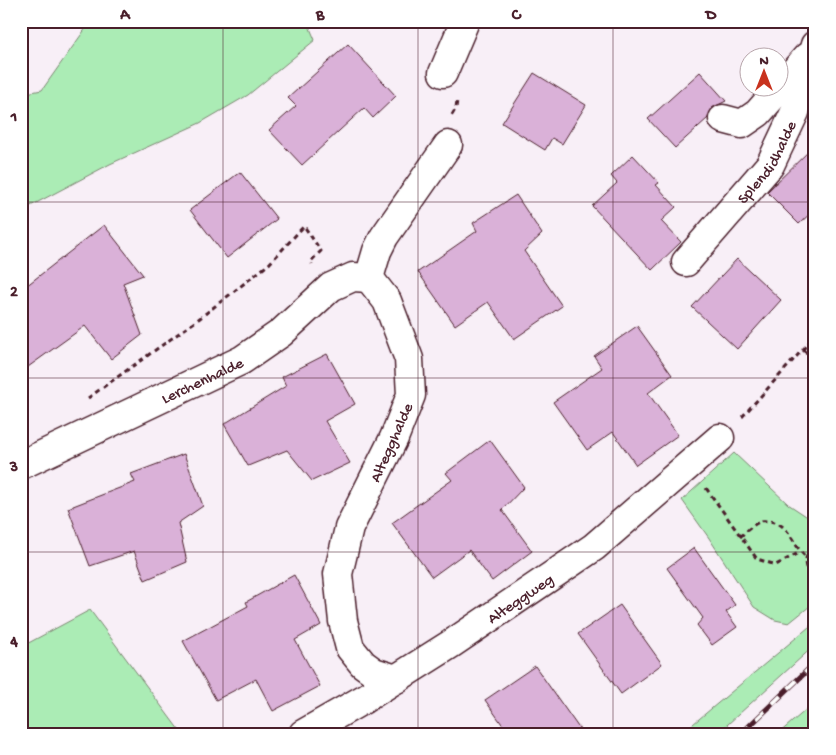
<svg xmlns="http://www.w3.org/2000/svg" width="836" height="755" viewBox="0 0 836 755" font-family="'Gochi Hand',sans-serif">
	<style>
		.green { fill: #abecb5; stroke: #7a8670 }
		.building { fill: #dab1d8; stroke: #4a1f2b }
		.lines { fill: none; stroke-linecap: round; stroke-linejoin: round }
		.minor-casing { stroke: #4a1f2b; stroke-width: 31 }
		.path { stroke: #4a1f2b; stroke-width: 3; stroke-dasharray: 5 4; stroke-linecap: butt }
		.minor { stroke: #fff; stroke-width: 28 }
		.rail-casing { stroke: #4a1f2b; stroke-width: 5.5 }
		.rail { stroke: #fff; stroke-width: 4; stroke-dasharray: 11; stroke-linecap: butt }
		.grid { fill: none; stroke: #4a1f2b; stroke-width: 1; stroke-opacity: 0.55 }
		.labels { text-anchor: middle; stroke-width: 4; stroke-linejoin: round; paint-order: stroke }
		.street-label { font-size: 16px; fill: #4a1f2b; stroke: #fff }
		.neatline { fill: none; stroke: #4a1f2b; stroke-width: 2 }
		.grid-label { font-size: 16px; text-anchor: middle; font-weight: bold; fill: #4a1f2b }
	</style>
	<rect width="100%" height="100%" fill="#f8eff7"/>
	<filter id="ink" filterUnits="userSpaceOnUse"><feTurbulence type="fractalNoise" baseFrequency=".02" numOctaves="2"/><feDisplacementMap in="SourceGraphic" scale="10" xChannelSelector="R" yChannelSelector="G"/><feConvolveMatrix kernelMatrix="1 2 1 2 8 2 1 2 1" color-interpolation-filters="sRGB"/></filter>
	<g filter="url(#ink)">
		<path class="green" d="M91 21H307L315 40 248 95 200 123 110 164 21 211V94L42 90Z
			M734 453 788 504 815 522V602L789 623 775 620 754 607 709 538 682 500Z
			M90 610 182 734H21V647Z
			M815 622V645L717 734H681Z
			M815 702V734H778Z"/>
		<path class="building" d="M348 44 396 96 373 118 364 108 302 165 269 130 296 106 288 98Z
			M700 72 726 101 712 108 708 118 675 148 648 119Z
			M534 73 586 105 562 144 552 138 545 150 502 123Z
			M815 145V209L799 224 767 192Z
			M633 155 659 183 656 185 676 207 661 221 681 242 652 270 592 206 617 183 611 176Z
			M240 172 277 219 227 258 190 210Z
			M516 195 542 234 524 251 562 306 514 339 488 302 455 325 418 272 477 231 473 223Z
			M104 225 143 275 123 283 142 335 111 359 85 326 21 372V290Z
			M737 259 781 300 737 349 692 307Z
			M637 326 672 375 648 393 678 435 636 465 613 432 587 450 553 402 602 368 594 356Z
			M327 354 355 404 325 421 350 463 312 481 287 450 248 466 224 424 286 386 282 377Z
			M490 440 524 487 502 510 532 551 492 581 469 550 432 577 392 523 452 480 446 473Z
			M184 454 203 506 178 523 187 562 145 580 134 551 90 566 68 508 135 482 131 474Z
			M694 548 735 605 726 612 737 627 712 645 697 625 703 618 667 568Z
			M294 575 321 625 295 640 320 686 273 711 256 679 216 700 183 641 248 606 246 602Z
			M620 605 662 664 621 694 578 634Z
			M535 666 583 734H509L485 700Z"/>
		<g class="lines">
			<defs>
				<g id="minor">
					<path d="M443 73 465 21"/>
					<path d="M723 119 742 124 758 113 807 57"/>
					<path id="s1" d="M686 262 770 165 795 112 815 45"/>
					<path d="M369 278 387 301 409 359 411 395 394 438 349 528 338 574 343 621 350 648 363 664 374 672 396 679"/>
					<path d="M369 278 377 251 384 237 448 145"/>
					<path id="s2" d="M21 465 242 360 281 333 331 287 353 277 369 278"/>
					<path id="s3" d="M303 734 364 699 451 644 594 547 720 438"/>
				</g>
			</defs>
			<use href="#minor" class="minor-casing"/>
			<path class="path" d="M452 115 456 108 457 100
				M803 350 815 360
				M88 398 196 321 269 264 304 226 321 251 311 261 312 264
				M742 417 815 336
				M706 488 757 559 776 565 800 552
				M740 537C746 532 752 525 759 522 762 520 764 521 767 521 789 521 792 545 806 557
				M815 549C801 556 803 571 815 577"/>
			<use href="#minor" class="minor"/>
			<defs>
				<path id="rail" d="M741 734 815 663"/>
			</defs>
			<use href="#rail" class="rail-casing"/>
			<use href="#rail" class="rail"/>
		</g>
	</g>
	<path class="grid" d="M223 21V734M418 21V734M613 21V734M21 202H815M21 378H815M21 552H815"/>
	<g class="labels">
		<g class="street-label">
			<text dy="6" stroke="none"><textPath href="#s1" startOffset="129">Splendidhalde</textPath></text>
			<text dy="6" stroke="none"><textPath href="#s2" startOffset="200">Lerchenhalde</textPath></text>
			<text transform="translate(390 442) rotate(-66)" y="6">Altegghalde</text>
			<text dy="6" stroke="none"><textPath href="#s3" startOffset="256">Alteggweg</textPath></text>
		</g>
	</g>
	<rect width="836" height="755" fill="none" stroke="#fff" stroke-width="55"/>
	<g transform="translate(764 72)"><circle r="24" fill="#ffffff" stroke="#b7a5aa"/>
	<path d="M0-4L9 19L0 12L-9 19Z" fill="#c8321e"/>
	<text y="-8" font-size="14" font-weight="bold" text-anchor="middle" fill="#4a1f2b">N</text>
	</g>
	<rect x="28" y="28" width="780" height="700" class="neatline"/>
	<g class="grid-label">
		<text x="125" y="19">A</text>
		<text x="320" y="19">B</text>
		<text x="516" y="19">C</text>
		<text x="711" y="19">D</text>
		<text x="14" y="121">1</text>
		<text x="14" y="296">2</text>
		<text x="14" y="471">3</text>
		<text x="14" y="646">4</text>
	</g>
</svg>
